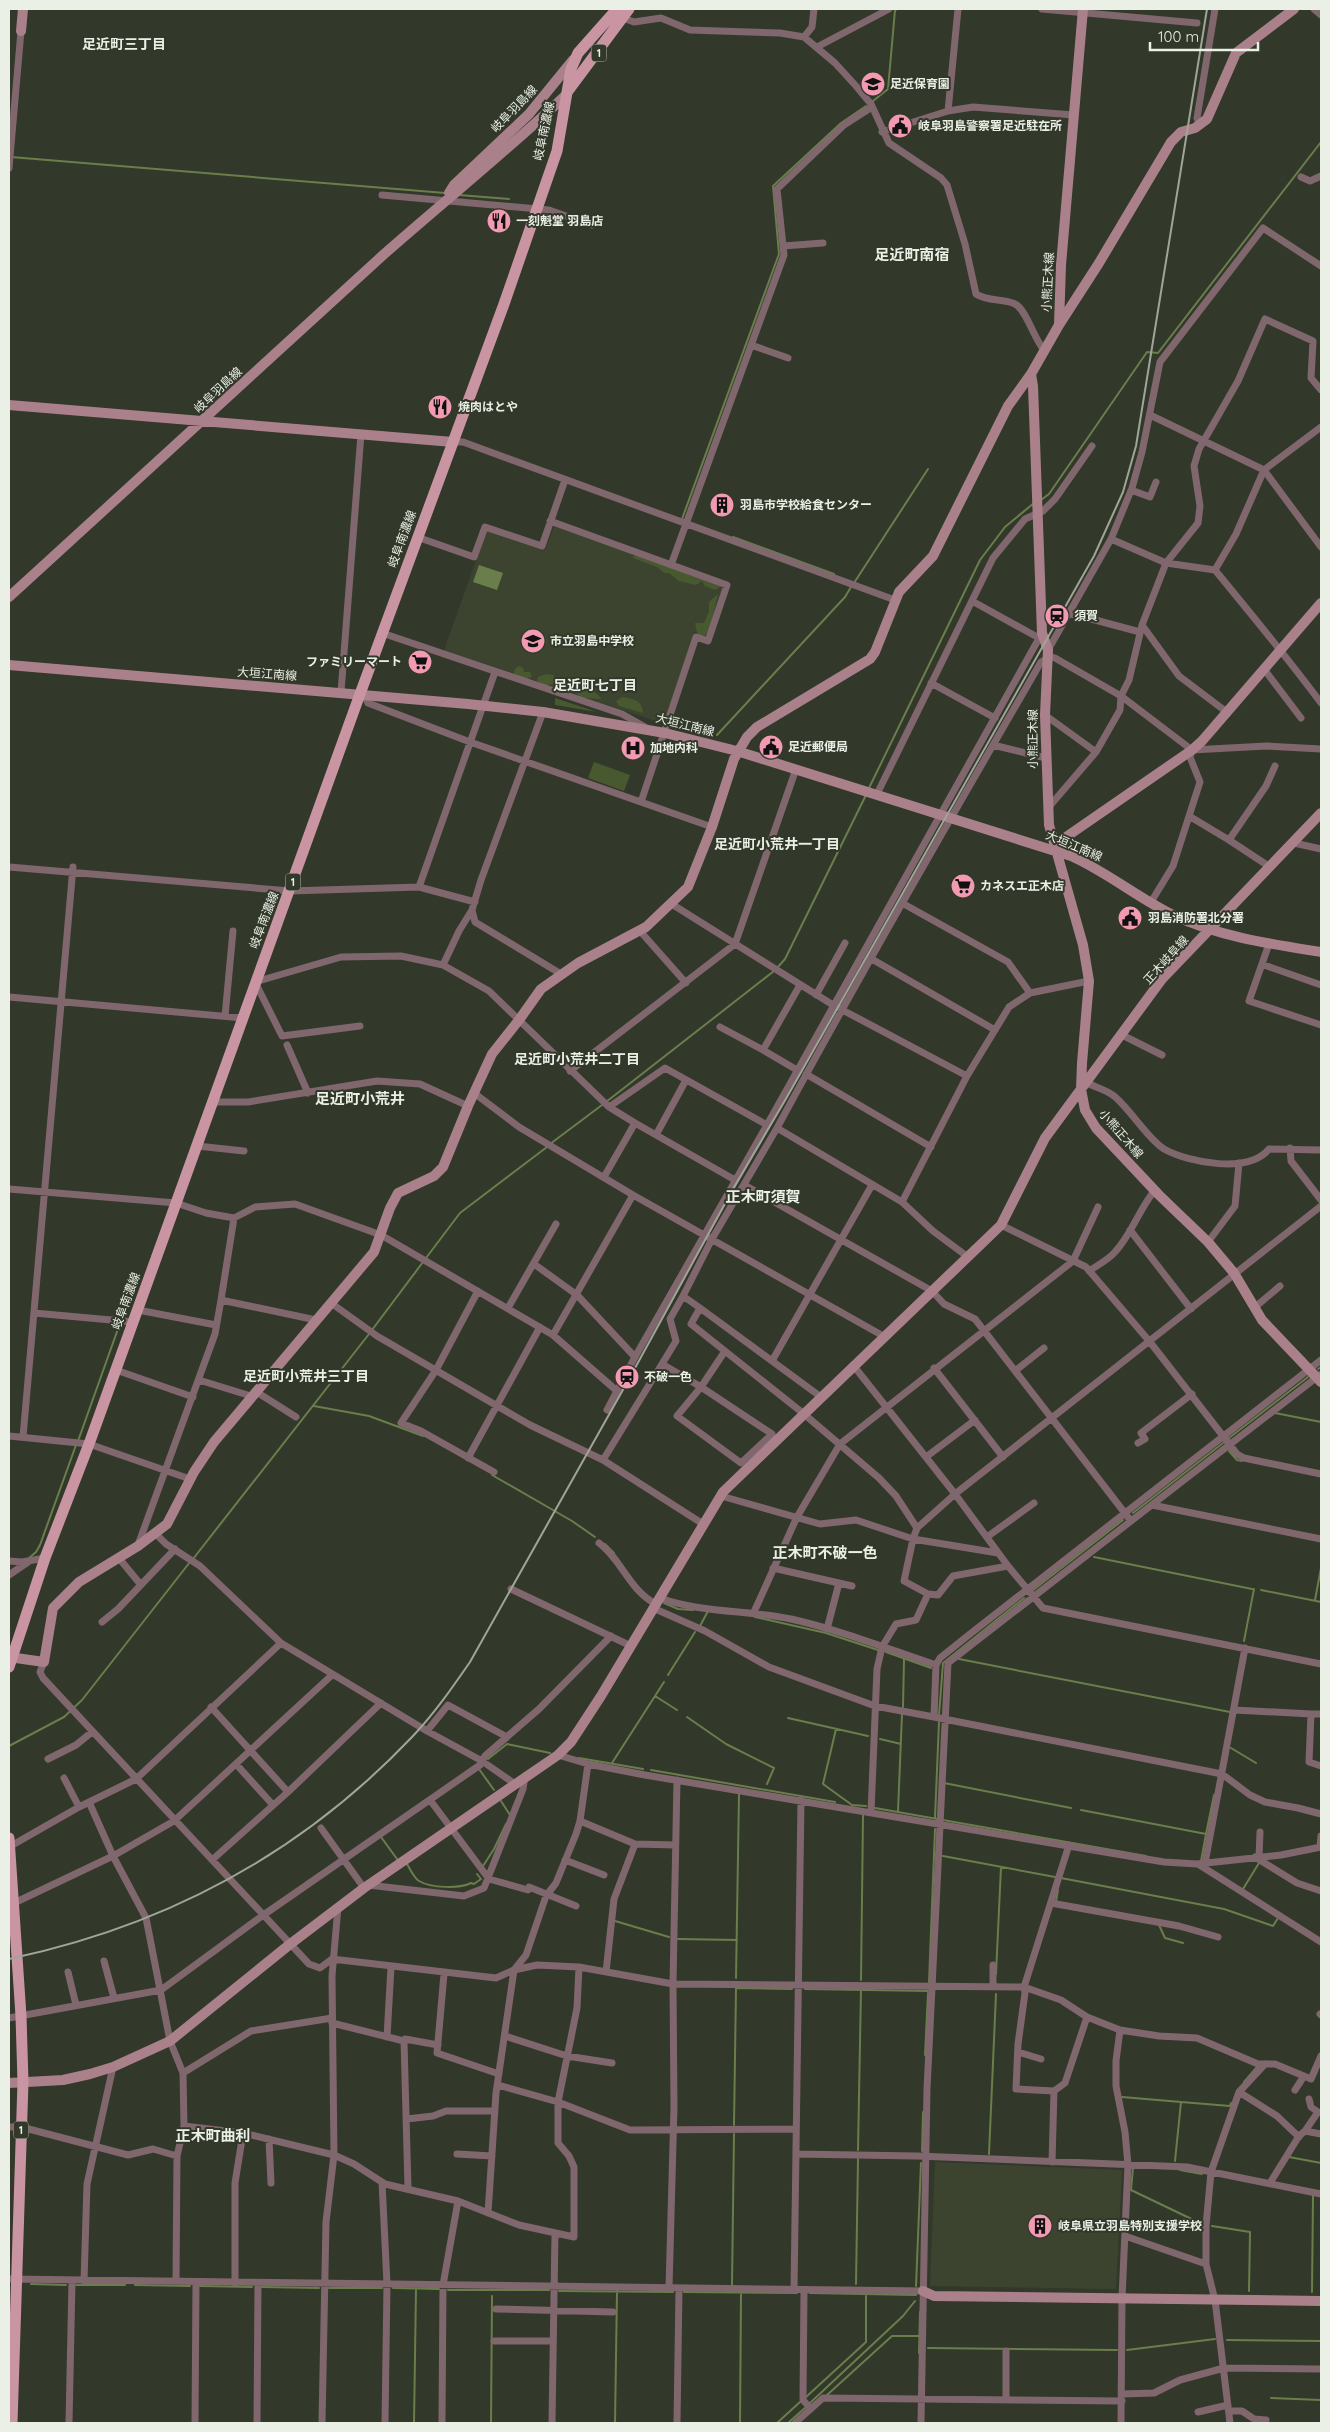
<svg xmlns="http://www.w3.org/2000/svg" width="1330" height="2432" viewBox="0 0 1330 2432" font-family="Quicksand,'Noto Sans JP',sans-serif">
	<style>
		.built { fill: #3c4430 }
		.green { fill: #49592f }
		.water { fill: #6a7e4c }
		.lines { fill: none; stroke-linecap: round; stroke-linejoin: round }
		.stream { stroke: #6a7e4c; stroke-width: 2 }
		.street { stroke: #80666d; stroke-width: 7 }
		.secondary { stroke: #aa818b; stroke-width: 10 }
		.primary { stroke: #ca95a2; stroke-width: 11 }
		.rail { stroke: #a0a59a; stroke-width: 2 }
		.labels { text-anchor: middle; stroke-width: 4; stroke-linejoin: round; paint-order: stroke }
		.shield { fill: #32382a; stroke: #b4b9ae; stroke-width: 1 }
		.shield-label { font-size: 11px; font-weight: bold; fill: #ebf0e6 }
		.poi-label { font-size: 12px; font-weight: bold; fill: #ebf0e6; stroke: #32382a; text-anchor: start }
		.street-label { font-size: 12px; fill: #ebf0e6; stroke: #32382a }
		.neighbourhood-label { font-size: 14px; font-weight: bold; fill: #ebf0e6; stroke: #32382a }
		.quarter-label { font-size: 15px; font-weight: bold; fill: #ebf0e6; stroke: #32382a }
	</style>
	<rect width="100%" height="100%" fill="#32382a"/>
	<path class="built" d="M554 526 725 586 707 635 694 632 664 724 444 650 487 530 545 550Z
		M935 2162 1122 2170 1116 2289 930 2286Z"/>
	<path class="green" d="M637 555 719 582 720 587 715 590 705 586 702 581 696 585 679 581 669 573H664C656 563 643 564 632 557Z
		M718 594 710 627 705 636H698L695 623H704L709 611V602Z
		M519 666 523 668 524 672H530L532 677 525 679 514 675V670Z
		M546 674 553 675 559 683 570 685 575 689 589 687 602 699 582 698 573 691 562 690 553 684 546 686 537 681 538 677Z
		M622 697C634 699 642 700 643 713L619 706 616 701Z
		M555 698 597 712 555 705Z
		M594 762 630 775 624 791 588 778Z"/>
	<path class="water" d="M479 565 503 573 497 590 473 582Z"/>
	<g class="lines">
		<path class="stream" d="M873 101 888 89 895 10 897 9
			M11 157 445 193
			M459 195 509 199
			M1041 500 1049 494 1147 352 1158 353 1321 142
			M682 519 779 254 773 186 841 123 866 106
			M733 537 834 574
			M854 583 928 469
			M717 735 845 597 851 587
			M869 788 980 560 1005 527 1034 503
			M777 968 785 959 866 795
			M606 1102 774 971
			M550 1144 602 1105
			M426 1258 460 1213 547 1147
			M372 1330 423 1262
			M1318 1369 1321 1367
			M314 1406 369 1416 423 1436
			M1275 1413 1321 1422
			M1229 1438 1308 1377
			M78 1441 119 1326
			M1229 1451 1237 1460 1242 1461
			M492 1475 572 1521 595 1537
			M1133 1513 1223 1443
			M605 1544 614 1553
			M1094 1557 1252 1589
			M29 1558 36 1552 40 1545 76 1445
			M193 1559 369 1334
			M1261 1590 1321 1602
			M1032 1591 1123 1520
			M1315 1600 1321 1568
			M664 1603 678 1609 693 1610
			M755 1617 826 1633 878 1650
			M700 1626 708 1611
			M1244 1641 1254 1589
			M886 1652 931 1668
			M959 1659 1230 1712
			M668 1675 695 1632
			M655 1696 677 1710
			M903 1707 904 1659
			M939 1715 943 1663 1024 1598
			M687 1717 726 1744 774 1768 767 1784
			M788 1718 868 1736
			M836 1729 823 1784 852 1805 866 1806
			M880 1739 901 1744
			M9 1746 64 1717 82 1700 190 1562
			M1231 1748 1256 1763
			M579 1758 643 1769
			M488 1759 507 1744 550 1753
			M612 1763 664 1682
			M479 1769 494 1790
			M651 1770 835 1802
			M944 1783 1071 1808
			M501 1801 510 1815
			M875 1808 1146 1856
			M1081 1810 1206 1834 1214 1795
			M898 1811 902 1714
			M935 1818 939 1722
			M381 1837 397 1859
			M943 1856 1055 1877
			M1201 1861 1206 1834
			M407 1864C410 1869 414 1878 419 1881 431 1888 460 1889 471 1883L474 1884 481 1879 477 1874
			M483 1866 494 1849 506 1824
			M1061 1878 1224 1909 1273 1926 1278 1918
			M1243 1889 1259 1863
			M1056 1902 1058 1890
			M615 1921 669 1937
			M1159 1925 1165 1938 1183 1943
			M678 1939 737 1940
			M996 1974 1001 1867
			M736 1978 739 1794
			M861 1980 863 1815
			M929 1982 935 1829
			M805 1989 928 1991
			M925 2055 928 1993
			M1244 2082 1257 2067
			M1122 2097 1181 2102 1175 2161
			M1181 2102 1230 2106 1231 2103
			M734 2125 736 1988 792 1989
			M858 2150 861 1989
			M922 2151 923 2112
			M989 2154 996 1994
			M1289 2157 1321 2163
			M1133 2168 1131 2190 1202 2224
			M1180 2170 1202 2174
			M1212 2226 1250 2232 1249 2291
			M31 2284 66 2285
			M856 2284 858 2159
			M76 2285H125
			M135 2285 190 2286
			M732 2285 734 2134
			M200 2286 252 2287
			M916 2286 921 2163
			M262 2287 319 2288
			M329 2288H382
			M393 2288 439 2289
			M448 2290H549
			M559 2291 673 2292
			M684 2292 797 2293
			M1312 2292 1313 2195
			M810 2293 916 2295
			M1227 2340 1321 2341
			M928 2348 1117 2350
			M1127 2350 1215 2339
			M919 2353 920 2312
			M827 2395 892 2336H919
			M806 2397 866 2342V2294
			M1271 2398 1321 2400
			M810 2403 903 2316 915 2301
			M414 2423 416 2289
			M491 2423 492 2296
			M615 2423 617 2291
			M740 2423 741 2293
			M777 2423 800 2402
			M788 2423 806 2407"/>
		<path class="street" d="M1042 9 1197 23
			M1314 9 1321 15
			M623 18 634 22 661 18 690 30 780 33 804 37 835 63 856 86 871 104 889 143 941 178 947 185 965 244 976 294C988 302 1003 298 1015 304 1026 309 1034 339 1044 350
			M804 37 812 27 814 9
			M817 47 889 9
			M948 111 958 9
			M1200 125 1197 118 1215 9
			M882 132 948 111 973 107 1074 115
			M9 168 21 31
			M1301 177 1310 181 1321 176
			M382 195 549 210 592 225
			M783 246 823 243
			M751 345 788 358
			M1150 415 1264 470 1321 547
			M453 442H463L895 600
			M1131 490 1150 497 1156 482
			M550 521 727 585 708 641 696 637 641 802
			M417 537 474 557 485 527 542 546 565 480
			M1111 539 1166 563 1215 570C1251 614 1287 657 1321 703
			M671 565 784 255 777 189 844 125 872 107
			M1215 570 1236 534 1264 470 1321 427
			M972 601 1039 638
			M1069 613 1140 632
			M1142 625 1179 676 1228 713
			M382 633 622 714 645 727
			M1048 650 1111 539 1132 488 1142 452 1160 362 1263 228 1321 266
			M1048 656 1055 658 1121 696 1192 750 1266 746 1321 749
			M1264 669 1301 718
			M931 683 995 718
			M341 692 361 434
			M364 694 368 703 470 742 712 827
			M1045 715 1096 752
			M993 745 1046 758
			M877 794 993 558 1025 519 1043 511 1055 499 1092 446
			M1048 808 1096 752 1120 710 1121 696 1129 680 1142 625 1166 563 1198 523 1200 506 1194 466 1199 449 1238 381 1265 319 1313 341 1311 378 1321 390
			M1189 816 1229 840 1270 867
			M1229 840 1266 786 1275 766
			M1294 843 1321 849
			M9 867 290 891 419 887 475 902
			M419 887 495 672
			M1151 902 1173 866 1200 782 1190 757 1192 750
			M670 903 833 1005 967 1076
			M902 903 1008 962 1030 993
			M472 910 475 922 561 974
			M640 931 686 983
			M1269 944 1249 1001 1321 1025
			M870 958 995 1030
			M443 965 459 931 472 910 481 880 543 712
			M1264 965 1321 985
			M816 995 845 943
			M9 997 243 1018
			M225 1016 233 931
			M360 1026 282 1036 255 982 341 957 401 956 443 965 489 991 609 1107 635 1123
			M720 1027 763 1050
			M1122 1035 1162 1055
			M287 1045 308 1093
			M797 1070 763 1050 800 985
			M570 1071 735 944 796 769
			M806 1074 931 1147
			M1087 1083C1095 1087 1107 1090 1114 1096 1130 1109 1148 1139 1164 1149 1189 1163 1249 1174 1269 1149L1321 1150
			M474 1093 519 1127 633 1195 885 1337
			M213 1102H248L377 1081 420 1084 468 1106
			M609 1107 665 1068 767 1125 1042 633
			M777 1128C862 971 952 816 1041 662L1048 658
			M656 1135 686 1080
			M197 1146 244 1151
			M1290 1148 1291 1161 1321 1200
			M604 1177 635 1123 735 1180
			M748 1187 932 1291 944 1304 975 1319 1131 1521 948 1663 927 2089 921 2423
			M9 1189 176 1203 206 1213 234 1218 255 1207 295 1204 381 1235 553 1335 633 1195
			M902 1202 967 1076 1009 1007 1030 993 1089 981
			M234 1218 221 1300 316 1320
			M1001 1225 1086 1267 1150 1342 1237 1454 1244 1458 1321 1474
			M1130 1230 1191 1309
			M1208 1242 1235 1206 1239 1163
			M534 1264 577 1295 635 1357 767 1125
			M1089 1271C1098 1265 1108 1260 1115 1252 1132 1234 1139 1209 1155 1190
			M478 1291 436 1370 401 1423 421 1431 494 1472
			M683 1296 712 1239 777 1128 902 1202 933 1231 968 1257
			M331 1303 377 1336 530 1425 603 1460 703 1524
			M508 1308 556 1224
			M700 1308 821 1397
			M1254 1308 1280 1286
			M138 1310 216 1325
			M34 1313 133 1322
			M553 1335 617 1391
			M725 1351 701 1387 677 1416 741 1463 772 1434 701 1387 662 1364 676 1341 670 1319 683 1296 700 1308 691 1324 804 1414 879 1478 896 1496 917 1528
			M772 1361 872 1185
			M853 1365 955 1494 1008 1566 1043 1608 1321 1664
			M934 1368 1003 1457
			M116 1370 193 1397
			M1015 1371 1044 1348
			M199 1380 251 1396
			M255 1391 296 1417
			M607 1410 635 1357
			M9 1436 89 1444 190 1479
			M23 1437 73 867
			M1138 1443 1145 1439 1141 1433 1192 1394
			M926 1457 975 1420
			M468 1458 540 1327
			M603 1460 662 1364
			M721 1496 820 1524 856 1520 913 1539 998 1553
			M1152 1505 1321 1539
			M1131 1521 1321 1374
			M155 1533 166 1544 200 1566 281 1643 427 1731 482 1761 515 1784
			M987 1537 1034 1503
			M599 1543C622 1560 629 1590 656 1604
			M138 1545 215 1334 221 1300
			M118 1557 141 1585
			M9 1561 22 1562 45 1558
			M1008 1566 953 1576 938 1595 928 1594 904 1581 913 1539 917 1528 955 1494 1321 1206
			M773 1568 852 1586
			M9 1575 28 1562
			M511 1589 631 1646
			M653 1608 705 1631 769 1667 875 1706 934 1717 936 1665C888 1649 840 1630 791 1619 748 1610 701 1613 660 1598
			M754 1612 797 1517 840 1444 1073 1261 1098 1207
			M102 1622 118 1609 175 1549
			M827 1629 839 1583
			M44 1662 40 1672 43 1678 309 1964 320 1968 332 1959 496 1978 514 1970 537 1965 579 1967 673 1984 1024 1987 1061 2000 1087 2017 1120 2030 1159 2036 1197 2038 1258 2064H1275L1311 2079 1321 2056
			M936 1665 940 1658 970 1634 1321 1360
			M211 1707 288 1792
			M1234 1710 1311 1714 1309 1762 1321 1766
			M1311 1714H1321
			M934 1717 1222 1774 1250 1795 1265 1802 1298 1808 1321 1814
			M427 1731 448 1705 507 1737
			M558 1755 588 1764 645 1775 1164 1862 1197 1864 1281 1855 1321 1847
			M48 1759 76 1745 92 1732
			M236 1764 273 1805
			M64 1778 79 1807
			M430 1800 489 1879 528 1890 529 1887 576 1906
			M89 1802 113 1856 146 1918 170 2041 183 2073 184 2126 177 2156 176 2282
			M871 1812 877 1669 882 1647 896 1624 916 1620 928 1594
			M580 1821 635 1844 675 1845
			M321 1828 364 1888
			M9 1847 79 1807 136 1779 281 1643
			M1320 1847 1321 1836
			M1255 1857 1297 1883 1321 1891
			M1259 1857 1260 1832
			M212 1860 288 1792 381 1703
			M565 1860 604 1875
			M1205 1863 1245 1648
			M1198 1864 1321 1942
			M368 1885 464 1896 484 1888 523 1789 525 1776
			M1051 1903 1179 1926 1218 1937
			M12 1904 113 1856 174 1821 332 1675
			M104 1961 114 1998
			M68 1972 76 2005
			M606 1972 614 1899 635 1844
			M444 1974 437 2053 499 2074
			M993 1987V1965
			M1320 2014 1321 2015
			M9 2018 161 1990 262 1916 480 1765 485 1756 539 1709 611 1636
			M332 2023 404 2041 405 2039 438 2045
			M1120 2030 1116 2061V2086L1125 2132 1128 2165 1122 2298 1121 2423
			M505 2036 567 2056 612 2063
			M387 2037 391 1967
			M404 2041 408 2188
			M1018 2052 1041 2059
			M183 2073 251 2031 332 2018
			M498 2085 558 2102 630 2130 796 2129
			M1295 2090 1304 2076
			M1054 2091 1016 2089 1018 2044 1025 1993 1024 1987 1069 1845
			M1239 2092 1277 2116 1299 2137
			M407 2119 433 2116 446 2111H495
			M184 2126 243 2133 334 2155 354 2164 385 2184 458 2201 519 2225 574 2237V2167L569 2156 558 2143V2102L577 2008 579 1967
			M9 2127H21L128 2155 153 2149 177 2156
			M1305 2131 1318 2112 1311 2107 1309 2099
			M269 2139 271 2183
			M457 2154 492 2156
			M796 2154 917 2156 1187 2167 1321 2194
			M1052 2162 1054 2091 1065 2083 1087 2017
			M382 2182 387 2284 385 2423
			M1270 2183 1299 2136 1305 2131 1321 2134
			M488 2213 496 2093 514 1970 526 1955 546 1896 556 1883 576 1834 580 1821 588 1764
			M1125 2236 1206 2264
			M9 2279 923 2291
			M84 2281 87 2184 113 2067
			M235 2283V2183L243 2133
			M669 2288 674 2107 673 1984 677 1780
			M794 2290 801 1800
			M804 2290 803 2400 811 2409
			M496 2309 613 2312
			M494 2341H553
			M1006 2351V2400
			M1122 2394 1154 2393 1180 2380 1224 2368 1321 2369
			M1229 2411H1242L1254 2419 1266 2420
			M1198 2412 1228 2405
			M69 2423 72 2281
			M195 2423 196 2282
			M257 2423 258 2283
			M322 2423 326 2222 334 2155 332 1976 338 1907
			M442 2423 443 2285 458 2201
			M552 2423 555 2233
			M677 2423 679 2289
			M795 2423 823 2398 1122 2401
			M1230 2423 1215 2300 1206 2264V2226L1211 2172 1239 2092 1265 2064"/>
		<path class="secondary" d="M21 31 23 9
			M449 193 454 185 529 114 573 60
			M1059 325 1061 265 1083 9
			M1031 374 1033 386 1042 633 1048 650 1045 715 1049 825 1083 945 1089 981 1082 1063 1081 1089 1085 1110 1096 1128 1159 1195 1208 1242 1234 1273 1262 1320 1321 1382
			M9 405 453 442
			M9 597C133 483 257 369 382 256 443 202 507 151 566 95
			M9 665 468 704 543 712 665 733 737 751 1071 856C1107 872 1138 898 1173 915 1220 937 1271 944 1321 952
			M1056 851 1066 837 1192 750 1202 741 1321 603
			M9 1657 44 1662 53 1608 79 1582 138 1546 167 1524 194 1472 214 1442 374 1252 390 1208 398 1193 434 1176 443 1167 468 1106 492 1054 519 1020 541 989 578 963 646 927 688 887 712 827 734 759 747 737 757 727 870 659 875 652 899 592 933 556 1008 406 1031 374 1059 325 1099 263 1171 142 1181 132 1195 128 1207 119 1236 53 1294 9
			M9 2083 63 2080 90 2074 113 2067 170 2041 289 1945 364 1888 558 1755 571 1742 601 1696 723 1492 1001 1225 1045 1138 1162 979 1321 813
			M923 2291 934 2296 1321 2301"/>
		<path class="primary" d="M568 91 629 9
			M9 1667 45 1558 89 1444 360 694 504 304 557 151 571 69 578 53 617 9
			M9 1838 21 2016 23 2082 12 2423"/>
		<path class="rail" d="M9 1959C166 1926 301 1854 412 1737 434 1714 452 1688 470 1662L629 1379 733 1189 787 1097 1094 556 1123 492 1136 446 1207 9"/>
	</g>
	<defs>
		<symbol id="school-disc" viewBox="-11 -11 22 22"><circle r="9.5" fill="#f19ab1" stroke="#32382a"/><path d="M0-5L7-2L0 1L-7-2ZM-4 1L0 2.5L4 1V4Q0 6-4 4Z" fill="#111"/></symbol>
		<symbol id="civic-disc" viewBox="-11 -11 22 22"><circle r="9.5" fill="#f19ab1" stroke="#32382a"/><path d="M-.6-6.5H3V-4.5H.6V-3L4-1V1h2V6H-6V1h2V-1L-.6-3ZM-1.2 2.5V6h2.4V2.5Z" fill="#111"/></symbol>
		<symbol id="restaurant-disc" viewBox="-11 -11 22 22"><circle r="9.5" fill="#f19ab1" stroke="#32382a"/><path d="M-5-6h1v4h1v-4h1v4h1v-4h1v5L-1.5 .5V6h-2V.5L-5-1ZM5-6V6H3V1.5H1.5Q1.5-4 5-6Z" fill="#111"/></symbol>
		<symbol id="building-disc" viewBox="-11 -11 22 22"><circle r="9.5" fill="#f19ab1" stroke="#32382a"/><path d="M-4-6H4V6H1V3H-1V6H-4ZM-2.5-4.3h1.7v1.8h-1.7ZM.8-4.3h1.7v1.8H.8ZM-2.5-1h1.7V.8h-1.7ZM.8-1h1.7V.8H.8Z" fill="#111"/></symbol>
		<symbol id="station-disc" viewBox="-11 -11 22 22"><circle r="9.5" fill="#f19ab1" stroke="#32382a"/><path d="M-3-6H3Q5-6 5-4V2Q5 4 3 4L4.5 6H3L1.5 4h-3L-3 6H-4.5L-3 4Q-5 4-5 2V-4Q-5-6-3-6ZM-3.5-4v3h7v-3ZM-3.5 1v1.5H-2V1ZM2 1v1.5H3.5V1Z" fill="#111"/></symbol>
		<symbol id="supermarket-disc" viewBox="-11 -11 22 22"><circle r="9.5" fill="#f19ab1" stroke="#32382a"/><path d="M-6-5.5h2.5l.6 2H6L4.5 2H-2.5L-4.4-4H-6ZM-1.5 3.2a1.3 1.3 0 1 0 .1 0ZM3 3.2a1.3 1.3 0 1 0 .1 0Z" fill="#111"/></symbol>
		<symbol id="hospital-disc" viewBox="-11 -11 22 22"><circle r="9.5" fill="#f19ab1" stroke="#32382a"/><path d="M-5-5h3v3.5h4V-5h3V5h-3V1.5h-4V5h-3Z" fill="#111"/></symbol>
	</defs>
	<g fill-rule="evenodd">
		<use href="#school-disc" x="859" y="70" width="28" height="28"/>
		<use href="#civic-disc" x="886" y="112" width="28" height="28"/>
		<use href="#restaurant-disc" x="485" y="207" width="28" height="28"/>
		<use href="#restaurant-disc" x="426" y="393" width="28" height="28"/>
		<use href="#building-disc" x="708" y="491" width="28" height="28"/>
		<use href="#station-disc" x="1043" y="602" width="28" height="28"/>
		<use href="#school-disc" x="519" y="627" width="28" height="28"/>
		<use href="#supermarket-disc" x="406" y="648" width="28" height="28"/>
		<use href="#civic-disc" x="757" y="733" width="28" height="28"/>
		<use href="#hospital-disc" x="619" y="734" width="28" height="28"/>
		<use href="#supermarket-disc" x="949" y="872" width="28" height="28"/>
		<use href="#civic-disc" x="1116" y="904" width="28" height="28"/>
		<use href="#station-disc" x="613" y="1363" width="28" height="28"/>
		<use href="#building-disc" x="1026" y="2212" width="28" height="28"/>
	</g>
	<g class="labels">
		<g class="shield">
			<rect x="591.5" y="44.5" width="15" height="17" rx="4"/>
			<rect x="285.5" y="873.5" width="15" height="17" rx="4"/>
			<rect x="13.5" y="2121.5" width="15" height="17" rx="4"/>
		</g>
		<g class="shield-label">
			<text x="599" y="57">1</text>
			<text x="293" y="886">1</text>
			<text x="21" y="2134">1</text>
		</g>
		<g class="poi-label">
			<text x="890" y="88">足近保育園</text>
			<text x="918" y="130">岐阜羽島警察署足近駐在所</text>
			<text x="516" y="225">一刻魁堂 羽島店</text>
			<text x="458" y="411">焼肉はとや</text>
			<text x="740" y="509">羽島市学校給食センター</text>
			<text x="1074" y="620">須賀</text>
			<text x="550" y="645">市立羽島中学校</text>
			<text x="402" y="666" text-anchor="end">ファミリーマート</text>
			<text x="788" y="751">足近郵便局</text>
			<text x="650" y="752">加地内科</text>
			<text x="980" y="890">カネスエ正木店</text>
			<text x="1148" y="922">羽島消防署北分署</text>
			<text x="644" y="1381">不破一色</text>
			<text x="1058" y="2230">岐阜県立羽島特別支援学校</text>
		</g>
		<g class="street-label">
			<text transform="translate(514 109) rotate(-46)" y="4">岐阜羽島線</text>
			<text transform="translate(544 131) rotate(-78)" y="4">岐阜南濃線</text>
			<text transform="translate(1048 282) rotate(-87)" y="4">小熊正木線</text>
			<text transform="translate(218 390) rotate(-43)" y="4">岐阜羽島線</text>
			<text transform="translate(402 539) rotate(-70)" y="4">岐阜南濃線</text>
			<text transform="translate(267 674) rotate(4)" y="4">大垣江南線</text>
			<text transform="translate(685 725) rotate(14)" y="4">大垣江南線</text>
			<text transform="translate(1033 739) rotate(-90)" y="4">小熊正木線</text>
			<text transform="translate(1074 846) rotate(23)" y="4">大垣江南線</text>
			<text transform="translate(264 920) rotate(-69)" y="4">岐阜南濃線</text>
			<text transform="translate(1166 960) rotate(-48)" y="4">正木岐阜線</text>
			<text transform="translate(1121 1134) rotate(49)" y="4">小熊正木線</text>
			<text transform="translate(126 1301) rotate(-70)" y="4">岐阜南濃線</text>
		</g>
		<g class="neighbourhood-label">
			<text x="124" y="49">足近町三丁目</text>
			<text x="595" y="690">足近町七丁目</text>
			<text x="777" y="849">足近町小荒井一丁目</text>
			<text x="577" y="1064">足近町小荒井二丁目</text>
			<text x="306" y="1381">足近町小荒井三丁目</text>
		</g>
		<g class="quarter-label">
			<text x="912" y="260">足近町南宿</text>
			<text x="360" y="1104">足近町小荒井</text>
			<text x="763" y="1202">正木町須賀</text>
			<text x="825" y="1558">正木町不破一色</text>
			<text x="213" y="2141">正木町曲利</text>
		</g>
	</g>
	<rect width="1330" height="2432" fill="none" stroke="#ebf0e6" stroke-width="20"/>
	<path d="M1150 42v8h108v-8" fill="none" stroke="#ebf0e6" stroke-width="2.5"/>
	<text x="1158" y="42" font-size="15" fill="#ebf0e6" stroke="#32382a" stroke-width="4" paint-order="stroke">100 m</text>
</svg>
